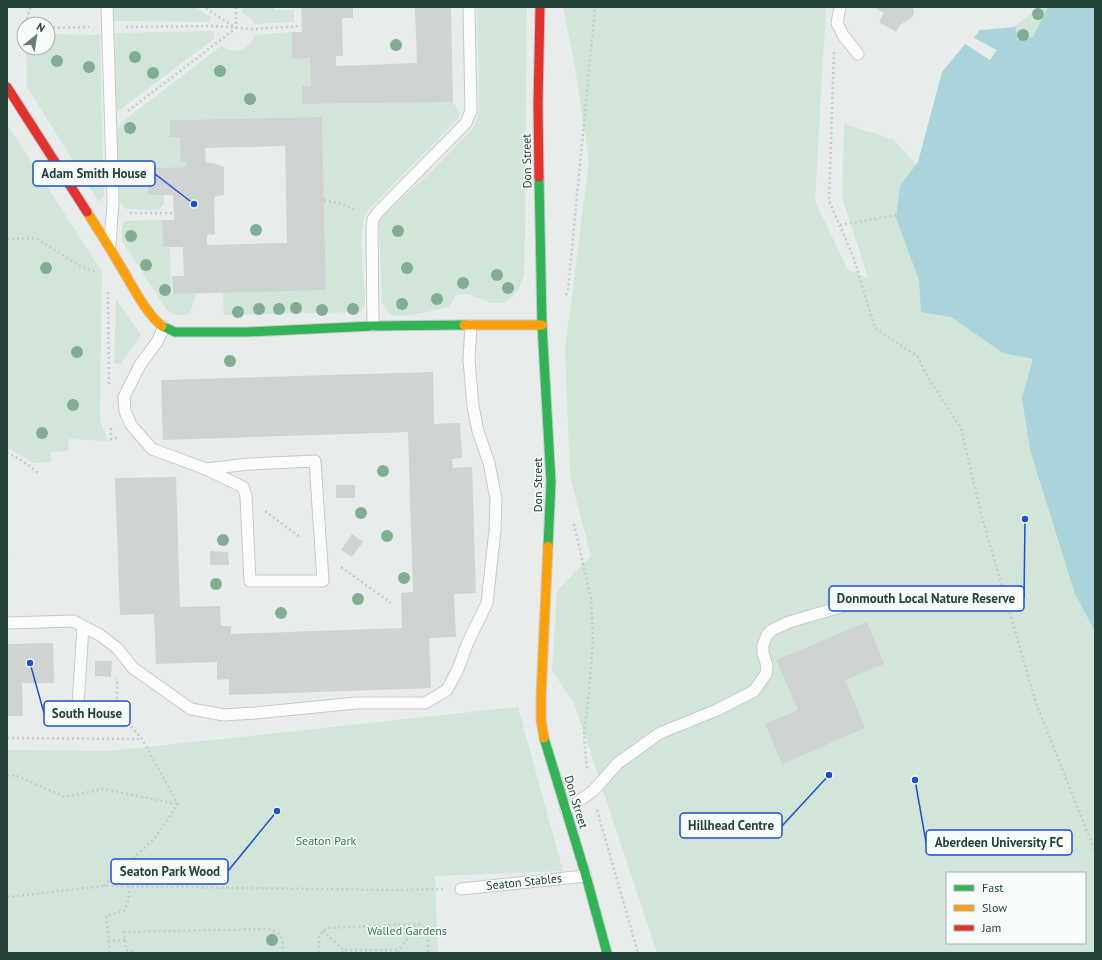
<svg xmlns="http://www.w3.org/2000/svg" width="1102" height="960" viewBox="0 0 1102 960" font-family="'PT Sans',sans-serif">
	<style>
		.green { fill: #d1e6d8; fill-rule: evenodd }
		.water { fill: #a9d4db }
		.building { fill: #cfd4d2; fill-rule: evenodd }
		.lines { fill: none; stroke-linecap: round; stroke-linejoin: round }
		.lane-casing { stroke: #c5cac8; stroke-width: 13 }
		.fast-casing { stroke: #c3cbc8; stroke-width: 11 }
		.slow-casing { stroke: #c3cbc8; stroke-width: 11 }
		.jam-casing { stroke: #c3cbc8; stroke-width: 11 }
		.path { stroke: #c3ccca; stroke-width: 2.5; stroke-dasharray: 2 3; stroke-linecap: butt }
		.lane { stroke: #fcfcfc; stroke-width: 11 }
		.fast { stroke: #30b455; stroke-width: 9 }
		.slow { stroke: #ff9f0a; stroke-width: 9 }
		.jam { stroke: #e5322d; stroke-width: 9 }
		.tree { fill: #81ae93 }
		.labels { text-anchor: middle; stroke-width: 3; stroke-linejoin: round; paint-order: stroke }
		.street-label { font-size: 12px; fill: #24423a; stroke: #f7fbf9 }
		.park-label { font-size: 12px; fill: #2d7a4b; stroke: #f7fbf9 }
		.leader { fill: none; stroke: #1d4ed8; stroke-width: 1.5 }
		.callout-dot { fill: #1d4ed8; stroke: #f7fbf9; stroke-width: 1.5 }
		.callout { fill: #f7fbf9; stroke: #1d4ed8; stroke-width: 1.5 }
		.callout-label { font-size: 13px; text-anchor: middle; font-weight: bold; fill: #24423a }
	</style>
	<rect width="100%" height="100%" fill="#e8edeb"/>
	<path class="green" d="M113 7H195L211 17 209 22 113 21Z
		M242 7H274V10H294V22L254 24 252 20 242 13Z
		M477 7H527L525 234 524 275 520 286 515 294 508 300 502 303H490L468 294 456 295 449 307C438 310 402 318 392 315 387 312 384 308 382 303L379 225 384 215 433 170 472 129C478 120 479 113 479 102Z
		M563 7H826L815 201 848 270 868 278 842 197 844 124 893 139 925 174 979 63 1001 59 998 37 1026 18 1037 7H1095V953H657L574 703 552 671 557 591 591 556 570 476 565 349 589 161 575 67ZM947 873H1085V943H947Z
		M213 31 215 38 117 112 115 111 114 33Z
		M292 32V59L310 58 311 86H302V104L453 102 460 113 458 119 369 209C357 227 362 260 364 282 364 292 368 303 361 312L224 315 223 292 326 290 322 117 170 120V137H180L186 162V167L148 168V195H164V204L158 210 126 209 120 203 116 137 117 129 126 119 221 46C235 55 249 50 255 35Z
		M53 34 100 35 104 196 99 202 27 87 26 48H48V37Z
		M7 124 102 272 100 420 108 441 69 439 68 451 51 452V462L34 463 7 448Z
		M162 220 163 247H170L171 294 196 293 192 308 188 315H175L166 309 122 241V225L125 221Z
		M116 299 141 335 121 364 114 363Z
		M518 707 563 871 435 876 438 953H7V750L110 751Z"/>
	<path class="water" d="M1048 7H1095V631L1075 594 1030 450 1022 398 1033 359 1003 353 951 317 921 312 919 280 896 218 900 186 918 162 942 72 965 44 990 60 997 50 974 38 980 30 1016 27 1017 40 1033 37Z"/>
	<path class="building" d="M301 7H353V18H342L343 56H336V66L417 63 415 7H451L453 102 302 104V86H311L310 58 292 59V32H302Z
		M877 7H913L914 12 912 18 900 25 896 32 879 22 884 13 877 9Z
		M322 117 326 290 173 294 172 276H184L183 247H163L162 220H174L173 195H148V168L186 167V162H181L180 137H170V120ZM285 146 287 243 207 245V235L215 234 214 197 224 195V167L213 163H206L205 148Z
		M433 372 434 424 460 423 462 458 452 459 453 468 472 467 476 593 454 594 456 637 429 638 431 688 229 695V679L217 680V662L156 664 154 614 120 615 115 478 176 477 180 607 220 606 221 626H231V634L402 628 401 593 413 592 408 432 163 440 161 380Z
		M336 485H355V498H336Z
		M352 534 363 542 352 557 341 550Z
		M210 551 228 552 229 565H210Z
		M867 622 884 664 845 680 865 728 782 764 765 724 798 710 776 660Z
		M53 643 54 683H22L23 716H7V644Z
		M95 661H112L111 677 95 676Z"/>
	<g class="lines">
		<defs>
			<path id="lane" d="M107 7 113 202 110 244
				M840 7 837 23 843 35 858 54
				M373 326 372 229 373 219 379 211 466 123 471 111 469 7
				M164 327 157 342 140 365 124 397 125 411 131 425 152 449 206 469 249 464 315 461 323 581H250L246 496 243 487 206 469
				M7 623 73 621 100 635 117 648 133 668 191 709 224 715 255 713 356 703H425L447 690 458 669 468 642 487 603 495 530 496 499 489 463 478 431 473 406 469 360 471 326
				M78 704 83 626
				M566 810 593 791 618 763 660 733 717 710 754 691 766 674 767 666 763 653V645L767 635 772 630 789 622 889 593
				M461 889 586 876"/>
			<path id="fast" d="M539 177 542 325 551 482 548 546
				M162 326 175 332H248L373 326 464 325
				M544 738 586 876 607 953"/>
			<path id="slow" d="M87 212C98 229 108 245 118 262 130 281 145 313 162 326
				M464 325H542
				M544 738 541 720V696L548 546"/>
			<path id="jam" d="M7 87 87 212
				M539 177 538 104 540 7"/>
		</defs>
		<use href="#lane" class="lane-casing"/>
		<use href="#fast" class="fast-casing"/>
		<use href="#slow" class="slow-casing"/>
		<use href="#jam" class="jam-casing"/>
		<path class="path" d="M236 7V28
			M26 24 30 7
			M126 27 213 26 254 29 301 26
			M48 28 89 27
			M22 45 24 35
			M834 52 829 201 853 256 875 328 917 356 929 379 961 428 981 514 1036 703 1095 851
			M128 111 236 28 204 7
			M324 200 343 204 357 211
			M130 213H174
			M840 225 914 212
			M7 239 36 238 80 266 96 272
			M108 292 109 385
			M566 295 568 290 595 7
			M111 428V439L117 438
			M7 452 27 464 38 473
			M265 511 301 538
			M574 524 591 598 593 640 589 693 584 734 587 770
			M7 557V561
			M341 567 391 603
			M7 738 141 739
			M7 776 15 775 65 797 103 789 177 804
			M597 810 638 953
			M104 886 154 839 178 804 142 739 117 710V678
			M7 897 104 886 390 890 443 889
			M323 931 343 950
			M108 941 125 940
			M110 953 106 916 124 911 129 899V887
			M138 953 126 950 124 932 269 929C284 934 282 939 283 953
			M319 953V935L327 928 419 924 428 935V953
			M343 953V950H399
			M399 953V950L418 924"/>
		<use href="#lane" class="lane"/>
		<use href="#fast" class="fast"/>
		<use href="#slow" class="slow"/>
		<use href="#jam" class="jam"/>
	</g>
	<g class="tree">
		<circle cx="1038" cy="14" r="6"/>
		<circle cx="1023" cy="35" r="6"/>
		<circle cx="396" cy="45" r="6"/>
		<circle cx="135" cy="57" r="6"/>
		<circle cx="57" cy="61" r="6"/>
		<circle cx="89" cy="67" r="6"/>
		<circle cx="220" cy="71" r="6"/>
		<circle cx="153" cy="73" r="6"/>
		<circle cx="250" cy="99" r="6"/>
		<circle cx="130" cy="128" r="6"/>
		<circle cx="256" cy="230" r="6"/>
		<circle cx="398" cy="231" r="6"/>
		<circle cx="131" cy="236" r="6"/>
		<circle cx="146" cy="265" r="6"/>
		<circle cx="46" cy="268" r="6"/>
		<circle cx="407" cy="268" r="6"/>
		<circle cx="497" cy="275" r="6"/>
		<circle cx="463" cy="283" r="6"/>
		<circle cx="508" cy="288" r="6"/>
		<circle cx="165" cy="290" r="6"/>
		<circle cx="437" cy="299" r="6"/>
		<circle cx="402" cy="304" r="6"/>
		<circle cx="296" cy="308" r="6"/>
		<circle cx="259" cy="309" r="6"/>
		<circle cx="279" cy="309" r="6"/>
		<circle cx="353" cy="309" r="6"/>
		<circle cx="322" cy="310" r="6"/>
		<circle cx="238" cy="312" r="6"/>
		<circle cx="77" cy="352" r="6"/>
		<circle cx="230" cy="361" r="6"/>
		<circle cx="73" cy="405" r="6"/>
		<circle cx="42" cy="433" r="6"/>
		<circle cx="383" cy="471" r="6"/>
		<circle cx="361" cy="513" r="6"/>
		<circle cx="387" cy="536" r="6"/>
		<circle cx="223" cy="540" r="6"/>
		<circle cx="404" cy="578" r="6"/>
		<circle cx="216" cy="584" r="6"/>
		<circle cx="358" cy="599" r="6"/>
		<circle cx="281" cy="613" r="6"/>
		<circle cx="272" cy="940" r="6"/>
	</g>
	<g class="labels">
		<g class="street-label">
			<text transform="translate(527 161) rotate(-91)" y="4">Don Street</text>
			<text transform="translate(538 485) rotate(-90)" y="4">Don Street</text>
			<text transform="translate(576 802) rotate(73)" y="4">Don Street</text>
			<text transform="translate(524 882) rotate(-6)" y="4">Seaton Stables</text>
		</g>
		<g class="park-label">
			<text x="326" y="845">Seaton Park</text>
			<text x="407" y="935">Walled Gardens</text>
		</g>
	</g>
	<path class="leader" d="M194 204L155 174M1025 519L1024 598M30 663L44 713M829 775L782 826M915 780L926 842M277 811L228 871"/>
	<g class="callout-dot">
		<circle cx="194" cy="204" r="4"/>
		<circle cx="1025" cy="519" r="4"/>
		<circle cx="30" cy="663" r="4"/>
		<circle cx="829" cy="775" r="4"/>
		<circle cx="915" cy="780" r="4"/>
		<circle cx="277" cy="811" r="4"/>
	</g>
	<g class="callout">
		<rect x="33" y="161" width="122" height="25" rx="4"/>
		<rect x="829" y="586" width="195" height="25" rx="4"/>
		<rect x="44" y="701" width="86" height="25" rx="4"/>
		<rect x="680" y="813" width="102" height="25" rx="4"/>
		<rect x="926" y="830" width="146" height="25" rx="4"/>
		<rect x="111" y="859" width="117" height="25" rx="4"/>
	</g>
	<g class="callout-label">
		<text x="94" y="178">Adam Smith House</text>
		<text x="926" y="603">Donmouth Local Nature Reserve</text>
		<text x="87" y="718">South House</text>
		<text x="731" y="830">Hillhead Centre</text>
		<text x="999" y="847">Aberdeen University FC</text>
		<text x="170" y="876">Seaton Park Wood</text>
	</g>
	<rect width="1102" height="960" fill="none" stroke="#24423a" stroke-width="16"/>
	<rect x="946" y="872" width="140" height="72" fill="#f7fbf9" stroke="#a3b1ad"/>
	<rect x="954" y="885" width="20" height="6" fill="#30b455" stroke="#a3b1ad"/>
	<text x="982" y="892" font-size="12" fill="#24423a">Fast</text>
	<rect x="954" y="905" width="20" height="6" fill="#ff9f0a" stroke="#a3b1ad"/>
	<text x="982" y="912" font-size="12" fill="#24423a">Slow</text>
	<rect x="954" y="925" width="20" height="6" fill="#e5322d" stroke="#a3b1ad"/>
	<text x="982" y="932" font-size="12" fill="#24423a">Jam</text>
	<g transform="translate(36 36) rotate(30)"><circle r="19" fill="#f7fbf9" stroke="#a3b1ad"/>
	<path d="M0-3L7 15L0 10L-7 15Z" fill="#697e78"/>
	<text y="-6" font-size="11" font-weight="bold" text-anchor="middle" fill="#24423a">N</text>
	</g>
</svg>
